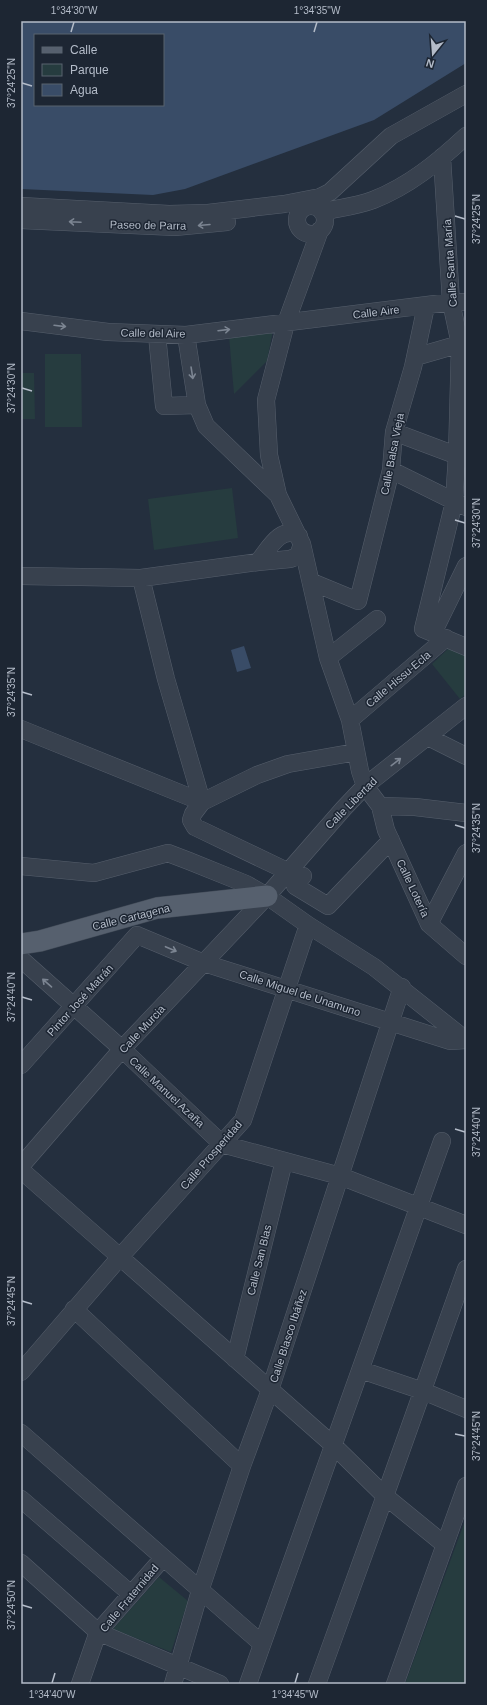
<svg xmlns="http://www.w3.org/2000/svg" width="487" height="1705" viewBox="0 0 487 1705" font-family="Arial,sans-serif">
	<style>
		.green { fill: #263c3f }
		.water { fill: #394c67; fill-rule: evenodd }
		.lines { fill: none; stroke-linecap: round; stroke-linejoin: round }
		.minor-casing { stroke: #565f6c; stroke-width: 18 }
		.major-casing { stroke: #414a57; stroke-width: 22 }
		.minor { stroke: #38414e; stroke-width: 17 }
		.major { stroke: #56606e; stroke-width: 21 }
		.oneway { stroke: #7c8592 }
		.ticks { fill: none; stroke: #b4bcc9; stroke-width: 1.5 }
		.labels { text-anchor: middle; stroke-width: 3; stroke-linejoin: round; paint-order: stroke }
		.street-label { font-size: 11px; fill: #b4bcc9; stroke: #1d2633 }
		.neatline { fill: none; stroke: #b4bcc9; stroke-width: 1.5 }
		.ticks-label { font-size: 10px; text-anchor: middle; fill: #b4bcc9 }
	</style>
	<rect width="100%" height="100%" fill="#242f3e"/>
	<path class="green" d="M273 330 267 361 234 394 229 336Z
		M45 354H81L82 427H45Z
		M21 373H34L35 419H21Z
		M232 488 238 538 154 550 148 499Z
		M449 648 466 655V694L460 699 432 664Z
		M466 1518V1684H405Z
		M159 1577 188 1601 171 1652 113 1629Z"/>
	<path class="water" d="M21 21H466V63L374 120 185 189 153 195 21 189ZM35 35H163V105H35Z
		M244 646 251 668 237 672 231 650Z"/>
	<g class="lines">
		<defs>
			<path id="minor" d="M442 157 451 302 460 344 457 455 454 502 423 629 466 647
				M297 220a14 14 0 1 1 28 0a14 14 0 1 1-28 0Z
				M21 206 169 214 208 213 284 204 320 197 330 192 391 136 466 94
				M322 212C339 208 357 206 373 200 409 186 438 162 466 136
				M21 220 175 227 227 222
				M21 321 108 332 186 335 451 302H466
				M157 335 164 406 197 405
				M186 335 197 405 206 426 278 495
				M415 357 460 344 466 341
				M394 432 466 459
				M391 470 466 507
				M302 544 328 658 350 720 360 771 365 786 380 806 386 830 429 924 466 956
				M258 562C268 550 281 524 299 536
				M21 576 141 578 258 562 290 559 298 556 302 544 278 495 269 455 266 400 286 323 320 230
				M141 578 166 679 202 802
				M312 582 358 601 391 470 394 432 413 367 426 306
				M433 633 466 566
				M328 658 377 619
				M350 720 446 638
				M21 729 202 802
				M428 737 466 756
				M380 806 415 807 466 813
				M21 866 94 873 168 853 189 861 246 884 267 896 308 925 374 967 466 1040
				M287 871 195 827 191 820 193 814 202 802 257 775 288 764 356 752
				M303 876 295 886 328 906 391 840
				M429 924 466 853
				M137 935 204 963 450 1041 466 1040
				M21 959 122 1049 222 1144 340 1176 466 1225
				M21 1065 137 935
				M21 1166 122 1049 267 896 344 808 365 786 466 706
				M21 1170 120 1257 243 1120 308 925
				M74 1309 242 1466
				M235 1359 284 1161
				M361 1370 423 1391 466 1409
				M21 1372 120 1257 333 1445 385 1496 317 1684
				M21 1433 261 1643
				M21 1499 131 1594
				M445 1545 385 1496 466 1269
				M21 1563 98 1632 220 1684
				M80 1684 98 1632 163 1558
				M173 1684 200 1591 242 1466 270 1390 402 987
				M248 1684 442 1141
				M395 1684 466 1486"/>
			<path id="major" d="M21 944 40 941 157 908 267 896"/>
		</defs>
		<use href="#minor" class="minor-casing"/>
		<use href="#major" class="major-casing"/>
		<use href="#minor" class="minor"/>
		<use href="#major" class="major"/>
	</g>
	<defs><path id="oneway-shaft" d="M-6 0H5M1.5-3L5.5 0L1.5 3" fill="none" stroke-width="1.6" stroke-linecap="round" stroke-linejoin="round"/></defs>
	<g class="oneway">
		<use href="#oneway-shaft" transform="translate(75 222) rotate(-177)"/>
		<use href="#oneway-shaft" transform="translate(204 225) rotate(175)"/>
		<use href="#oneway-shaft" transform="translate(60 326) rotate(7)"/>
		<use href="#oneway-shaft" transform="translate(224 330) rotate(-7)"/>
		<use href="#oneway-shaft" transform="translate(192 373) rotate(81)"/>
		<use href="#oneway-shaft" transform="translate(396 762) rotate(-38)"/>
		<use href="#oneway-shaft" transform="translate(171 949) rotate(23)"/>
		<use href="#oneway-shaft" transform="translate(47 983) rotate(-139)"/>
	</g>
	<path class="ticks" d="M71 32 74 22M314 32 317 22M22 83 32 86M455 216 465 219M22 388 32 391M455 520 465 523M22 692 32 695M455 825 465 828M22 997 32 1000M455 1129 465 1132M22 1301 32 1304M455 1434 465 1436M22 1605 32 1608M52 1683 55 1673M295 1683 298 1673"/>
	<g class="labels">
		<g class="street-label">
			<text transform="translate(148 225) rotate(1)" y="4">Paseo de Parra</text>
			<text transform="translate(450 263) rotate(-94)" y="4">Calle Santa María</text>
			<text transform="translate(376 312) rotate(-7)" y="4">Calle Aire</text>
			<text transform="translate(153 333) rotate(1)" y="4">Calle del Aire</text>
			<text transform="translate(392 454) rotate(-79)" y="4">Calle Balsa Vieja</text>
			<text transform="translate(398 679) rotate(-40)" y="4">Calle Hissu-Ecla</text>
			<text transform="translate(351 803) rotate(-45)" y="4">Calle Libertad</text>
			<text transform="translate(413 888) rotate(65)" y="4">Calle Lotería</text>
			<text transform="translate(131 917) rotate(-14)" y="4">Calle Cartagena</text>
			<text transform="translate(300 993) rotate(18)" y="4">Calle Miguel de Unamuno</text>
			<text transform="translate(80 1000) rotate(-48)" y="4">Pintor José Matrán</text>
			<text transform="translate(142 1029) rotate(-47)" y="4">Calle Murcia</text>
			<text transform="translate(167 1092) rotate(43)" y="4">Calle Manuel Azaña</text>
			<text transform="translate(211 1155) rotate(-49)" y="4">Calle Prosperidad</text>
			<text transform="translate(259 1260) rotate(-76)" y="4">Calle San Blas</text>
			<text transform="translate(288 1336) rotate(-72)" y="4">Calle Blasco Ibáñez</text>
			<text transform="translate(129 1598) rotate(-50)" y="4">Calle Fraternidad</text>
		</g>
	</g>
	<rect width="487" height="1705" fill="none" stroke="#1d2633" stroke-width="44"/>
	<rect x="34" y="34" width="130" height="72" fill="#1d2633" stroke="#59626f"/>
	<rect x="42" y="47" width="20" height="6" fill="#56606e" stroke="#59626f"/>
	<text x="70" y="54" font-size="12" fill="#b4bcc9">Calle</text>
	<rect x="42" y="64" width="20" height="12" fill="#263c3f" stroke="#59626f"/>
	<text x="70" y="74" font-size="12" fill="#b4bcc9">Parque</text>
	<rect x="42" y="84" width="20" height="12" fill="#394c67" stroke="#59626f"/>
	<text x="70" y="94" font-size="12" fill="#b4bcc9">Agua</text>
	<g transform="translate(433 54) rotate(197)" stroke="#1d2633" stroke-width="3" paint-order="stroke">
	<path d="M0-3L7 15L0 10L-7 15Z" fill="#b4bcc9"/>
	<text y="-6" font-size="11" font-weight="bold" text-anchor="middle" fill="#b4bcc9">N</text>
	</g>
	<rect x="22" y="22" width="443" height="1661" class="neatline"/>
	<g class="ticks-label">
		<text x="74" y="14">1°34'30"W</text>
		<text x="317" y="14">1°34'35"W</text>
		<text transform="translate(11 83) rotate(-90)" y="4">37°24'25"N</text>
		<text transform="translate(476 219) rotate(-90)" y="4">37°24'25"N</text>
		<text transform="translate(11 388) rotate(-90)" y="4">37°24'30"N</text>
		<text transform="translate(476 523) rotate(-90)" y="4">37°24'30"N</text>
		<text transform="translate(11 692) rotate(-90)" y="4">37°24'35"N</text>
		<text transform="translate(476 828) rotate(-90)" y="4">37°24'35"N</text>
		<text transform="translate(11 997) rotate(-90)" y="4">37°24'40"N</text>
		<text transform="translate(476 1132) rotate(-90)" y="4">37°24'40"N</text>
		<text transform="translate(11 1301) rotate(-90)" y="4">37°24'45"N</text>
		<text transform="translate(476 1436) rotate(-90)" y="4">37°24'45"N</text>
		<text transform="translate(11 1605) rotate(-90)" y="4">37°24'50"N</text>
		<text x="52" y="1698">1°34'40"W</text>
		<text x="295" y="1698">1°34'45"W</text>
	</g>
</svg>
